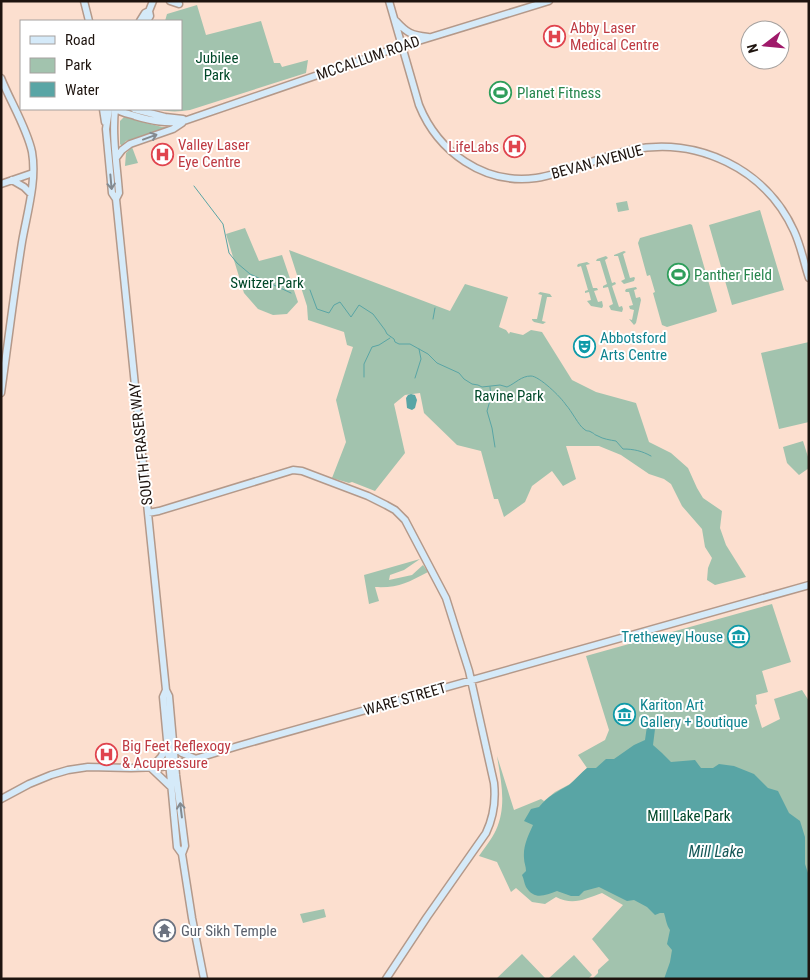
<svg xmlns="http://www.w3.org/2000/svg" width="810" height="980" viewBox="0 0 810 980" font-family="'Roboto Condensed',sans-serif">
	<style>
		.green { fill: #a2c3ae }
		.water { fill: #59a5a5 }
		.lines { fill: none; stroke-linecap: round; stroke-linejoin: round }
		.stream { stroke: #59a5a5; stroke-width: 1 }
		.secondary-casing { stroke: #b4998a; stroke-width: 9 }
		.secondary { stroke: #d5eaf9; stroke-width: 6 }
		.oneway { stroke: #838a90 }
		.labels { text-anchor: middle; stroke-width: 4; stroke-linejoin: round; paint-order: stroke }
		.health-label { font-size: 15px; fill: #be3a42; stroke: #fff; text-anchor: start }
		.park-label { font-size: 15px; fill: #004829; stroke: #fff }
		.street-label { font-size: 15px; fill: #1e140f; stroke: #fff }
		.leisure-label { font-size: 15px; fill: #27864d; stroke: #fff; text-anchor: start }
		.culture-label { font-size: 15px; fill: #0d838f; stroke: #fff; text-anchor: start }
		.worship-label { font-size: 15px; fill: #5b616d; stroke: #fff; text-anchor: start }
		.water-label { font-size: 16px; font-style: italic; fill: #175858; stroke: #fff }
	</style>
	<rect width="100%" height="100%" fill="#fcdfcf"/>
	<path class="green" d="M197 5 206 35 261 21 274 63H280L282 67 308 60 306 73 190 110C178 112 168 112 156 109H181V21H165L167 14Z
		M124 117 162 127H170L126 141 122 146 120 144V121Z
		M132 147 138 163 125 166 126 153Z
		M627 201 629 210 618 212 616 203Z
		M760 210 784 290 732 305 709 225Z
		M690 224 692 225 717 311 716 312 667 327 662 325 653 293 655 292 650 275 647 276 638 243 640 238Z
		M245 228 259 261 282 255 298 302 287 314 273 315 258 309 244 293 226 234Z
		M289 250 450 311 465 284 508 297 499 327 506 330 509 334 510 332 523 335 531 330 542 332 572 380 596 392 636 403 649 442 671 453 688 468 697 488 703 498 722 511 720 528 726 545 746 577 715 585 707 580 708 568 712 558 705 547 702 529 682 506 671 484 664 479 649 474 621 455 599 446H566L576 479 563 486 552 471 532 486 525 502 504 517 498 499H494L481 451 457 445 424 413 420 393 405 395 394 404 405 453 375 491 352 482 349 483 332 478 346 442 336 400 353 347 347 345 344 332 308 320 307 306Z
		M624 251 626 252 623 254 630 278 634 277 635 278 634 281 624 284 621 281 625 279 618 256H614V255Z
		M606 256 608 258 605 260 612 283 615 282 616 284 612 286 619 307 622 306 623 309 622 312 611 310 609 306 613 304 608 287 603 288V286L607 284 600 261H596L597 259Z
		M587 262 590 264 586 265 593 288H597L598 290 594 291 598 302 602 301 603 306 602 308 591 306 587 301 591 300 589 292 585 293V291L588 290 581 266 578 267 577 266 578 264Z
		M636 287 637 289 634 290 636 298 640 297 641 300 636 323 634 325 629 319 632 320 634 310 630 309 629 306 633 305 629 292H626L625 291 626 289Z
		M540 292 550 294 552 297H547L542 321 546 322 543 324 534 322 532 320V319H537L542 295 538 294Z
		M809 342V422L779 429 761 353Z
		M803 441 809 460V468L799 475 787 463 783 447Z
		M420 559 404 570 390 575 389 580 412 575 423 565 428 572C407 583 399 588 375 587L379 601 369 604 364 575Z
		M772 604 791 662 762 671 768 692 756 695 757 704 755 705 762 728 780 719 774 699 802 690 809 701V979H592L598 973V970L609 960 592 939 623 905 602 893C585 899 573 906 556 897L545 904 532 902 516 888 511 892 497 862 479 856C485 847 492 839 496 830 507 806 501 781 497 756L514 810 541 799 544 801 555 792 570 784 587 768 578 755 605 740 609 730 586 656Z
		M324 909 326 917 303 923 300 914Z
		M522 954 546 979H496Z
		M574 955 592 975 588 979H548Z"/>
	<path class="water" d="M411 394 415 395 417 400 415 408 412 410 407 408 406 398 408 395Z
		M647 726 655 729 653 745 662 753 671 762 695 760 701 768H713L719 764 734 766 754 774 768 788 778 791 789 813 800 821 805 837V864L809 876V979H664L670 962 672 950 667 944 670 930C666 924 666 919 664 913H660L655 915 647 907 634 900 627 901 599 887 584 891 579 896H571L557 891C545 895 535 901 526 887 524 883 524 879 522 875L526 871C526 866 524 863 524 858 523 846 528 836 533 825L524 821 531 809 539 807C548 796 557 792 569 785 575 780 581 773 587 768H596L606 759H614L634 745 645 740Z"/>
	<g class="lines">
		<path class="stream" d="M194 186 223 224 229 253 237 263 250 274 291 293
			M310 290 317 309 329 313 334 305 340 302 351 317 359 305 373 314 385 330 387 334 394 339 395 342 399 344H410L428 354 437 363 459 373 464 379 472 384 478 385 482 387 500 385 507 387C516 383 521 376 531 376 539 376 561 397 566 405 571 410 579 426 584 429 587 432 588 430 591 432 597 435 591 433 598 436 603 439 610 440 616 441L623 449C634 449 642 451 651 456
			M433 319 435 308
			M364 377V364L372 347 379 345 390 338
			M415 378 421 359 419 349
			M490 387 491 397 487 411 492 428 495 447"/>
		<defs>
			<path id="secondary" d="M84 1 89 21
				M170 1 179 4
				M389 1 419 105C438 152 484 185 536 178 568 173 599 157 631 150 697 136 766 169 794 231 801 246 804 263 809 278
				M140 21 145 13 149 11
				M147 21 150 16 149 11 153 1
				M396 21C407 33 411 35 428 37
				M1 78C10 101 27 128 32 152 37 181 27 213 22 242 14 292 8 343 1 393
				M103 109 105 122
				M109 109 106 129 112 193 116 199 166 690 169 696 176 775 185 846 182 854
				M115 109C112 137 117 165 119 193L116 199
				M116 109C122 113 129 114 135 116 152 121 167 124 184 121L402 46 549 1
				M134 109 165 117 183 119
				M116 158 122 150 130 144 173 129 182 123
				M12 180 24 187 31 194
				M1 184 33 173
				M148 513 159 511 293 470 302 471 368 496 386 505 395 510 405 520 446 598 469 671 494 783C496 801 494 816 486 833L427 917 386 979
				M166 690 163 697 177 847 182 854 192 918 204 979
				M174 747 182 753 196 759
				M151 768 161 757 168 745
				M151 768 171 787
				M1 799 29 784 51 775 68 770 88 767 131 768 161 767 185 762 238 746 809 585"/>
		</defs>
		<use href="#secondary" class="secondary-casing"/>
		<use href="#secondary" class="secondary"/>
	</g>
	<defs><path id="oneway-shaft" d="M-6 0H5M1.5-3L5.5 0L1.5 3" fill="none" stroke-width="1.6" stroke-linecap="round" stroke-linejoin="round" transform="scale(1.25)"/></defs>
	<g class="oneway">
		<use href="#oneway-shaft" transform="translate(150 137) rotate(-20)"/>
		<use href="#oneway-shaft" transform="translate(111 182) rotate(85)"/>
		<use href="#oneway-shaft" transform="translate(181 810) rotate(-97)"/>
	</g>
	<defs>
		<symbol id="hospital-ring" viewBox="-11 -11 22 22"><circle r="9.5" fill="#fff" stroke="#e0444e" stroke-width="1.5"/><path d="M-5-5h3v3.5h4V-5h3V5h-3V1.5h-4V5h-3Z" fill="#e0444e"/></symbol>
		<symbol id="stadium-ring" viewBox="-11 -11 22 22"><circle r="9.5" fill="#fff" stroke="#2e9e5b" stroke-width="1.5"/><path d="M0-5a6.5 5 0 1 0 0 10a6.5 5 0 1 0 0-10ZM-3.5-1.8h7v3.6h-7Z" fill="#2e9e5b"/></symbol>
		<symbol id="theatre-ring" viewBox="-11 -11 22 22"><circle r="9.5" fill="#fff" stroke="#0f9aa8" stroke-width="1.5"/><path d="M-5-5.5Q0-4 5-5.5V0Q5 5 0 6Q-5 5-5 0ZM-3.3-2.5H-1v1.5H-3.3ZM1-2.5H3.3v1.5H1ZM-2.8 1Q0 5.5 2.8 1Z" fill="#0f9aa8"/></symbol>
		<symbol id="museum-ring" viewBox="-11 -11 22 22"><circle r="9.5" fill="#fff" stroke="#0f9aa8" stroke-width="1.5"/><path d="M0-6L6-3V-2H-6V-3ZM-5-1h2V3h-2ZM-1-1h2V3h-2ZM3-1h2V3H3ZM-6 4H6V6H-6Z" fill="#0f9aa8"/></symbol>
		<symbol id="temple-ring" viewBox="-11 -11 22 22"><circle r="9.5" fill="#fff" stroke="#6b7280" stroke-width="1.5"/><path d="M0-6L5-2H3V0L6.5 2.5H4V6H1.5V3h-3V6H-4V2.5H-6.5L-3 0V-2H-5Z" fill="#6b7280"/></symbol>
	</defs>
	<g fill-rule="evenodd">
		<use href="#hospital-ring" x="542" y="24" width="25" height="25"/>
		<use href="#stadium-ring" x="488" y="80" width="25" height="25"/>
		<use href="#hospital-ring" x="502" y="134" width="25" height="25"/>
		<use href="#hospital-ring" x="150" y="142" width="25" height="25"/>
		<use href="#stadium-ring" x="666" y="262" width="25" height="25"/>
		<use href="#theatre-ring" x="572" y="334" width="25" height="25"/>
		<use href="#museum-ring" x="726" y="624" width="25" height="25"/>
		<use href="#museum-ring" x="612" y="702" width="25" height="25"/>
		<use href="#hospital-ring" x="94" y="742" width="25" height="25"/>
		<use href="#temple-ring" x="152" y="918" width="25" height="25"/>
	</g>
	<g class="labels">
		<g class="health-label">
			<text x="570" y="33">Abby Laser<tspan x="570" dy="17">Medical Centre</tspan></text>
			<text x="178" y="150">Valley Laser<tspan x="178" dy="17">Eye Centre</tspan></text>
			<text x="499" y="152" text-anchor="end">LifeLabs</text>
			<text x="122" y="751">Big Feet Reflexogy<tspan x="122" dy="17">&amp; Acupressure</tspan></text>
		</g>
		<g class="park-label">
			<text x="217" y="63">Jubilee<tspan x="217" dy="17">Park</tspan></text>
			<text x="267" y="288">Switzer Park</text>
			<text x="509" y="401">Ravine Park</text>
			<text x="689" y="821">Mill Lake Park</text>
		</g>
		<g class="street-label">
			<text transform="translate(368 58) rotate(-19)" y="5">MCCALLUM ROAD</text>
			<text transform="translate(597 162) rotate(-15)" y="5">BEVAN AVENUE</text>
			<text transform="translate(141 444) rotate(-96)" y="5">SOUTH FRASER WAY</text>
			<text transform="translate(405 699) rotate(-16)" y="5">WARE STREET</text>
		</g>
		<g class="leisure-label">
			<text x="517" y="98">Planet Fitness</text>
			<text x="694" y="280">Panther Field</text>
		</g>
		<g class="culture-label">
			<text x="600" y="343">Abbotsford<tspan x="600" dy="17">Arts Centre</tspan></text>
			<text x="723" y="642" text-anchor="end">Trethewey House</text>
			<text x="640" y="710">Kariton Art<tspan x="640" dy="17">Gallery + Boutique</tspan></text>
		</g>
		<g class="worship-label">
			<text x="181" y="936">Gur Sikh Temple</text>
		</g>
		<g class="water-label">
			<text x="716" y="857">Mill Lake</text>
		</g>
	</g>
	<rect width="810" height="980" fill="none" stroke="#1e140f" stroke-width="5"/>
	<rect x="20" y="20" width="162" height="90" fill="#ffffff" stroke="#a5a19f"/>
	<rect x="30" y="36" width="25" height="8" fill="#d5eaf9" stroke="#a5a19f"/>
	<text x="65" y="45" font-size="15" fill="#1e140f">Road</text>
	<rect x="30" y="58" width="25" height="15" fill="#a2c3ae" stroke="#a5a19f"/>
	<text x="65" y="70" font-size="15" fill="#1e140f">Park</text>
	<rect x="30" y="82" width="25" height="15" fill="#59a5a5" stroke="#a5a19f"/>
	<text x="65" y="95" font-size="15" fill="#1e140f">Water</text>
	<g transform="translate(765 45) rotate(254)"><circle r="24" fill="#ffffff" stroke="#a5a19f"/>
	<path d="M0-4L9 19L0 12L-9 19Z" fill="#9f1a6a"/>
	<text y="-8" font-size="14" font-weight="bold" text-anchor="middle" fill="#1e140f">N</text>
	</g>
</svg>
